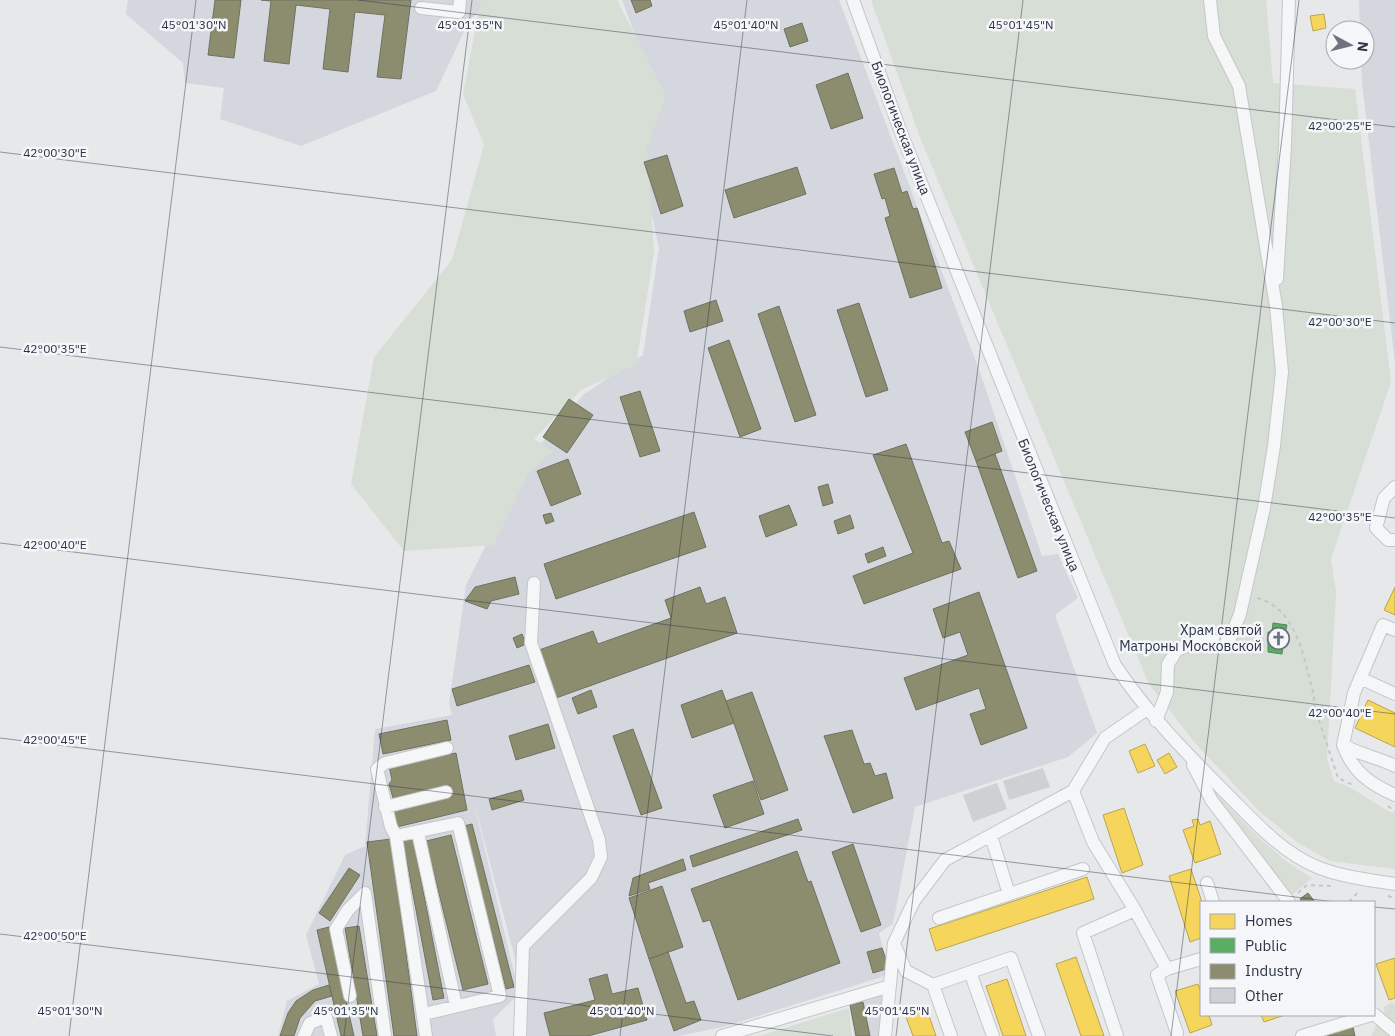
<svg xmlns="http://www.w3.org/2000/svg" width="1395" height="1036" viewBox="0 0 1395 1036" font-family="'IBM Plex Sans',sans-serif">
	<style>
		.built { fill: #d4d7dd }
		.green { fill: #d6ded6 }
		.homes { fill: #f6d55c; stroke: #b9a555 }
		.public { fill: #5aae61; stroke: #4c8959 }
		.industry { fill: #8c8c6e; stroke: #6f7262 }
		.building { fill: #ced0d3 }
		.lines { fill: none; stroke-linecap: round; stroke-linejoin: round }
		.minor-casing { stroke: #c4c6c8; stroke-width: 14 }
		.path { stroke: #c5c6ca; stroke-width: 2; stroke-dasharray: 4 4; stroke-linecap: butt }
		.minor { stroke: #f5f6f7; stroke-width: 12 }
		.ticks { fill: none; stroke: #2b3445; stroke-width: 1; stroke-opacity: 0.45 }
		.labels { text-anchor: middle; stroke-width: 5; stroke-linejoin: round; paint-order: stroke }
		.street-label { font-size: 14px; fill: #2b3445; stroke: #f4f6f9 }
		.poi-label { font-size: 14px; fill: #2b3445; stroke: #f4f6f9; text-anchor: end }
		.ticks-label { font-size: 12px; text-anchor: middle; fill: #2b3445; stroke: #f4f6f9; stroke-width: 5; stroke-linejoin: round; paint-order: stroke }
	</style>
	<rect width="100%" height="100%" fill="#e6e8ea"/>
	<path class="built" d="M128 0H497L470 19 436 91 301 146 220 119 224 88 185 83 183 63 126 14Z
		M622 0H839L981 375 1042 556 1058 554 1078 598 1055 615 1097 733 1068 757 915 807 893 924 879 933 889 968 882 977 723 1027 679 1036H527L526 1001 472 794 519 994 493 1019 496 1036H278L287 1001 319 984 306 935 345 855 365 846 375 729 452 715 449 703 466 585 531 455 584 394 643 355 659 248 637 147 659 98Z
		M1359 0H1395V363L1362 83 1361 60H1365V30H1360Z
		M884 991 881 1036H854L849 1002Z"/>
	<path class="green" d="M481 0H617L666 95 647 148 654 252 636 365 581 390 534 439 553 451 528 474 494 545 404 551 351 484 374 357 452 260 484 145 463 94Z
		M871 0H1266L1273 83 1355 89 1391 382 1331 559 1336 592 1327 759 1334 781C1358 789 1373 804 1395 814V869L1330 861 1297 842 1260 812 1195 743 1149 684 921 140Z
		M1213 793H1215C1246 824 1273 856 1312 878L1293 894 1287 892Z
		M1392 1002 1395 1005V1036H1371L1378 1021 1385 1018 1384 1007Z
		M849 1008 852 1036H759Z"/>
	<path class="homes" d="M1324 14 1326 28 1313 31 1310 16Z
		M1395 587V615L1384 610Z
		M1368 700 1395 713V747L1355 728Z
		M1145 744 1155 766 1138 773 1129 751Z
		M1169 753 1177 767 1165 774 1157 760Z
		M1124 808 1143 865 1122 873 1103 815Z
		M1198 819 1200 825 1210 821 1221 854 1195 863 1183 830 1194 826 1192 820Z
		M1191 869 1202 902 1201 938 1190 942 1169 876Z
		M1087 877 1094 899 936 951 929 929Z
		M1076 957 1104 1036H1081L1056 964Z
		M1395 958V998L1389 1000 1376 964Z
		M1007 979 1026 1036H1003L986 986Z
		M1198 984 1201 993V1015H1209L1212 1025 1190 1033 1175 991Z
		M926 1007 936 1036H913L905 1014Z
		M1261 1015H1285L1264 1022Z"/>
	<path class="public" d="M1273 623 1287 625 1285 634 1289 635 1287 646 1283 645 1282 654 1268 652V632L1272 633Z"/>
	<path class="industry" d="M215 0H241L234 58 208 55Z
		M261 0H411L401 79 377 77 385 15 355 12 348 72 323 69 330 9 296 5 289 64 264 61 271 1Z
		M631 0H650L652 6 636 13Z
		M802 23 808 41 790 47 784 29Z
		M848 73 863 118 831 129 816 85Z
		M667 155 683 206 661 214 644 162Z
		M797 167 806 194 734 218 725 190Z
		M894 168 902 193 907 191 913 209 917 208 942 288 910 298 885 218 890 216 885 198 882 199 874 174Z
		M716 300 723 321 690 332 684 311Z
		M859 303 888 390 866 397 837 310Z
		M779 306 816 415 795 422 758 314Z
		M729 340 761 429 740 437 708 348Z
		M640 391 660 451 640 457 620 397Z
		M569 399 593 415 567 453 543 437Z
		M992 422 1002 451 976 461 965 432Z
		M906 444 942 543 949 541 961 569 864 604 853 576 913 553 873 455Z
		M995 454 1037 571 1018 578 976 461Z
		M568 459 581 494 551 506 537 471Z
		M828 484 833 503 823 506 818 487Z
		M789 505 797 525 766 537 759 516Z
		M694 512 706 547 556 599 544 564Z
		M551 513 554 521 546 524 543 515Z
		M850 515 854 528 838 534 834 521Z
		M883 547 886 556 868 563 865 554Z
		M515 577 519 594 491 601 487 609 465 601 475 587Z
		M700 587 706 604 725 597 737 633 556 698 539 650 593 631 598 644 671 618 665 600Z
		M979 592 1027 728 981 745 970 714 986 709 979 688 916 710 904 678 968 655 960 632 943 638 933 609Z
		M522 634 526 644 517 648 513 638Z
		M529 665 535 682 457 706 452 689Z
		M591 690 597 707 578 714 572 698Z
		M722 690 734 723 692 738 681 705Z
		M752 692 788 790 761 800 726 701Z
		M447 720 451 740 383 754 379 734Z
		M548 724 555 748 516 760 509 736Z
		M633 729 662 808 641 815 613 736Z
		M852 730 864 764 870 763 875 776 886 773 893 798 853 813 824 736Z
		M456 753 467 810 397 827 393 811 452 797 450 785 393 798 389 784 392 780 389 766Z
		M753 781 764 814 725 828 713 795Z
		M521 790 524 800 492 810 489 799Z
		M798 819 802 830 693 867 690 856Z
		M472 824 514 987 506 989 464 826Z
		M451 835 488 984 463 990 426 841Z
		M391 839 417 1036H394L367 842Z
		M413 839 444 998 433 1000 403 841Z
		M853 844 881 925 861 932 832 852Z
		M797 851 808 882 811 881 840 963 738 1000 710 920 703 922 691 889Z
		M683 859 686 870 648 883 650 889 629 896 633 878Z
		M349 868 360 875 330 921 319 913Z
		M662 886 683 947 649 959 629 898Z
		M1308 893 1315 902H1302L1300 899Z
		M359 926 377 1036H363L345 928Z
		M329 927 354 1036H341L317 930Z
		M882 948 889 968 873 973 867 952Z
		M668 952 686 1003 694 1001 701 1020 674 1031 649 959Z
		M607 974 612 994 638 988 647 1020 588 1036H550L544 1013 595 1000 589 979Z
		M329 985 332 996 315 1001 300 1018 294 1036H280L288 1013 296 1001 313 990Z
		M863 1002 870 1036H856L850 1005Z
		M1353 1027 1355 1036H1327V1033Z"/>
	<path class="building" d="M1043 768 1050 787 1009 800 1003 781Z
		M997 783 1007 809 973 822 963 795Z"/>
	<g class="lines">
		<defs>
			<path id="minor" d="M853 0 900 130 1115 665C1147 713 1186 753 1227 794 1254 821 1281 852 1317 867 1342 877 1369 880 1395 884
				M421 8 459 12 460 0
				M1277 279 1285 146 1289 0
				M1395 487 1384 498 1376 528 1388 540H1395
				M1395 630 1383 625 1354 693 1343 745C1360 755 1377 757 1395 766
				M1360 678 1395 694
				M1156 721 1167 692 1168 664 1177 650 1195 642 1229 641 1240 614 1264 508 1274 446 1282 372 1276 306 1239 86 1214 36 1210 0
				M1343 745C1353 772 1370 784 1395 795
				M1193 765 1212 801 1289 902
				M1073 791 1093 842 1135 910 1083 933 1117 1036
				M385 807 446 792
				M418 833 456 1006
				M396 836 458 823 500 996 424 1014
				M991 836 1009 894
				M1207 883 1213 902
				M1135 910 1167 969 1201 959
				M939 918 1083 869
				M895 946 906 971 933 985 951 1036
				M1167 969 1157 975 1177 1033
				M970 972 993 1036
				M933 985 1011 958 1039 1036
				M350 996 336 929 348 910 365 893 385 1036
				M1374 1014 1395 1032
				M304 1036 310 1023 326 1017 331 1036
				M426 1036 396 836 391 827 377 769 385 763 447 748
				M520 1036 523 946 591 878 601 857 599 840 531 643 534 583
				M722 1036 890 986
				M885 1036 894 943 914 901 945 860 1073 791 1105 738 1147 709
				M1302 1036 1371 1015"/>
		</defs>
		<use href="#minor" class="minor-casing"/>
		<path class="path" d="M1257 598C1298 609 1304 660 1314 696V705L1338 778 1355 786
			M1388 806 1395 812
			M1298 893 1307 885 1332 886
			M1388 896 1395 898
			M1349 902 1359 891"/>
		<use href="#minor" class="minor"/>
	</g>
	<path class="ticks" d="M358 0 1395 127M0 152 1395 323M0 347 1395 518M0 543 1395 714M0 738 1336 902M1374 907 1395 909M0 934 833 1036M69 1036 196 0M344 1036 472 0M620 1036 747 0M896 1036 1023 0M1171 1036 1299 0"/>
	<defs>
		<symbol id="church-ring" viewBox="-11 -11 22 22"><circle r="9.5" fill="#f4f6f9" stroke="#6c737f" stroke-width="1.5"/><path d="M-1.2-6h2.4v3.5h3.3v2.4h-3.3V6h-2.4V-.1h-3.3v-2.4h3.3Z" fill="#6c737f"/></symbol>
	</defs>
	<g fill-rule="evenodd">
		<use href="#church-ring" x="1266" y="626" width="25" height="25"/>
	</g>
	<g class="labels">
		<g class="street-label">
			<text transform="translate(901 128) rotate(69)" y="5">Биологическая улица</text>
			<text transform="translate(1049 505) rotate(68)" y="5">Биологическая улица</text>
		</g>
		<g class="poi-label">
			<text x="1262" y="635">Храм святой<tspan x="1262" dy="16">Матроны Московской</tspan></text>
		</g>
	</g>
	<g class="ticks-label">
		<text x="194" y="29">45°01'30"N</text>
		<text x="470" y="29">45°01'35"N</text>
		<text x="746" y="29">45°01'40"N</text>
		<text x="1021" y="29">45°01'45"N</text>
		<text x="1340" y="130">42°00'25"E</text>
		<text x="55" y="157">42°00'30"E</text>
		<text x="1340" y="326">42°00'30"E</text>
		<text x="55" y="353">42°00'35"E</text>
		<text x="1340" y="521">42°00'35"E</text>
		<text x="55" y="549">42°00'40"E</text>
		<text x="1340" y="717">42°00'40"E</text>
		<text x="55" y="744">42°00'45"E</text>
		<text x="55" y="940">42°00'50"E</text>
		<text x="70" y="1015">45°01'30"N</text>
		<text x="346" y="1015">45°01'35"N</text>
		<text x="622" y="1015">45°01'40"N</text>
		<text x="897" y="1015">45°01'45"N</text>
	</g>
	<rect x="1200" y="901" width="175" height="115" fill="#f4f6f9" stroke="#a4a8b1"/>
	<rect x="1210" y="914" width="25" height="15" fill="#f6d55c" stroke="#a4a8b1"/>
	<text x="1245" y="926" font-size="15" fill="#2b3445">Homes</text>
	<rect x="1210" y="938" width="25" height="15" fill="#5aae61" stroke="#a4a8b1"/>
	<text x="1245" y="951" font-size="15" fill="#2b3445">Public</text>
	<rect x="1210" y="964" width="25" height="15" fill="#8c8c6e" stroke="#a4a8b1"/>
	<text x="1245" y="976" font-size="15" fill="#2b3445">Industry</text>
	<rect x="1210" y="988" width="25" height="15" fill="#ced0d3" stroke="#a4a8b1"/>
	<text x="1245" y="1001" font-size="15" fill="#2b3445">Other</text>
	<g transform="translate(1350 45) rotate(97)"><circle r="24" fill="#f4f6f9" stroke="#a4a8b1"/>
	<path d="M0-4L9 19L0 12L-9 19Z" fill="#6c737f"/>
	<text y="-8" font-size="14" font-weight="bold" text-anchor="middle" fill="#2b3445">N</text>
	</g>
</svg>
